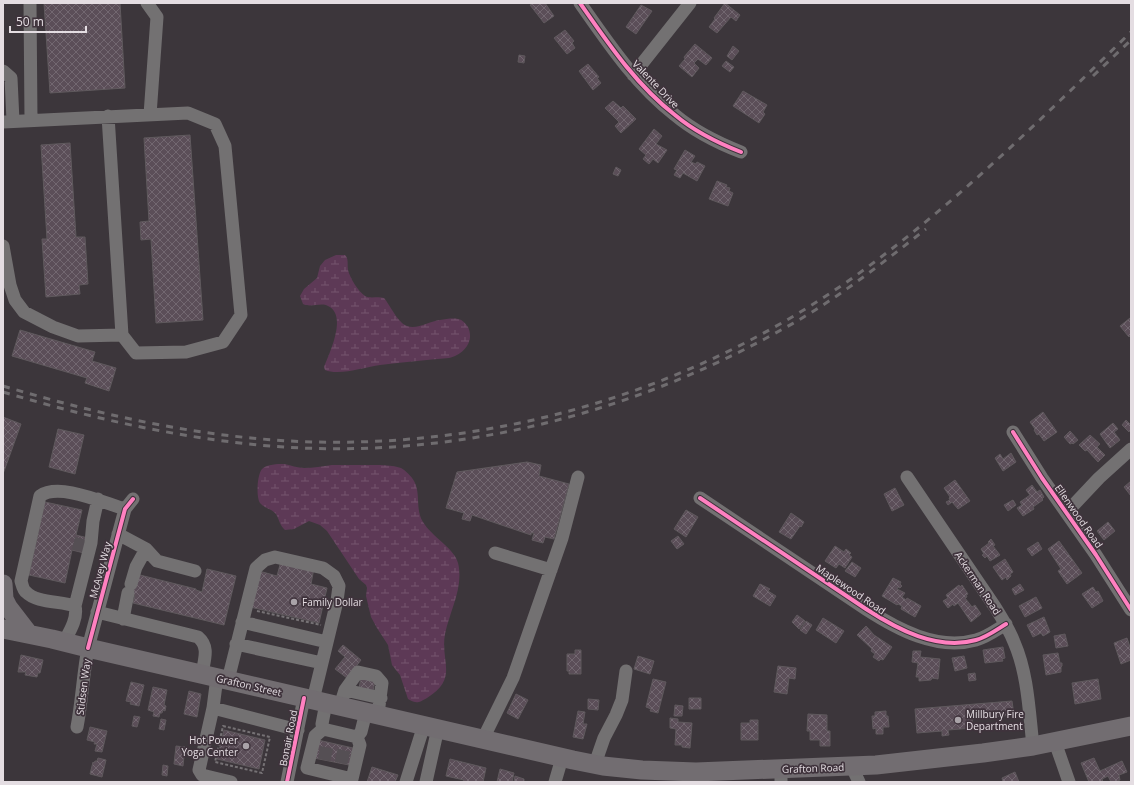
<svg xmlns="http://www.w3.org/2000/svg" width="1134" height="785" viewBox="0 0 1134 785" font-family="'Open Sans',sans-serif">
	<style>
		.wetland { fill: url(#wetland-marsh) }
		.building { fill: url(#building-cross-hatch); stroke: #5f595d }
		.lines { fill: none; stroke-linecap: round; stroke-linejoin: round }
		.minor-tunnel { stroke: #554f54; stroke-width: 13; stroke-dasharray: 13 6; stroke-linecap: butt }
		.path { stroke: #767275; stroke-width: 2; stroke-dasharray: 3 2; stroke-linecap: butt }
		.minor { stroke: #737172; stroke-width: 13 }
		.highway { stroke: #726d71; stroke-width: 19 }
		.rail { stroke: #6f6c6f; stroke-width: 3; stroke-dasharray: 7 7; stroke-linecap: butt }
		.cycleway-casing { stroke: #3f333c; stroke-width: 6 }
		.cycleway { stroke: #ff80c0; stroke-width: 4 }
		.poi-dot { fill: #a9a3a8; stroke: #3f333c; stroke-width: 1.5 }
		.labels { text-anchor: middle; stroke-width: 3.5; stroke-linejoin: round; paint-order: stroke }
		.street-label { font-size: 10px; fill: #e4dde2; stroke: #3f333c }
		.poi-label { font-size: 10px; fill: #e4dde2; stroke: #3f333c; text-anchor: start }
	</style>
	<defs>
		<pattern id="wetland-marsh" width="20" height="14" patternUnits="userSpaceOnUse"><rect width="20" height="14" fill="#5d3956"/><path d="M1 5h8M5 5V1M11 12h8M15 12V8" fill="none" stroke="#74556e"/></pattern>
		<pattern id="building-cross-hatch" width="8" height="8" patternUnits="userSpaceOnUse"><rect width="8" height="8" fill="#5b4e58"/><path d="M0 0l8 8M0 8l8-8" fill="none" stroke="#726770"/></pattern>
	</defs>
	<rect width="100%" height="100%" fill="#3c363b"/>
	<path class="wetland" d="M336 255H345C349 259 347 264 348 270 350 278 358 291 365 296 370 299 378 296 384 298 390 305 398 323 407 326 417 330 430 321 440 320 446 319 453 318 458 319 463 320 465 323 468 327 475 342 463 355 449 358 426 360 403 362 380 365 365 367 339 376 325 370L324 367C329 354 348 315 328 306 321 302 311 308 303 304L300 296 304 289 317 278 320 266 325 260Z
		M284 464C290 465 298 468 304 468 313 468 323 466 332 465 346 465 360 465 374 465 383 465 392 465 401 468 405 470 412 477 414 481 421 493 415 510 423 522 431 536 455 549 458 563 464 587 450 610 445 634 440 662 459 678 427 698 418 703 417 704 408 699L400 675 392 665 388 645 377 628 371 617 366 596 367 588 366 585 359 579 327 531 320 525 309 521 294 529 285 530C280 526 279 519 276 514 272 509 264 508 260 503 256 497 257 475 262 469 268 464 277 464 284 464Z"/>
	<path class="building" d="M44 3H120L125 88 50 93Z
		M533 3H545L554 16 544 23 530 5Z
		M725 3 740 15 736 21 731 17 717 33 709 27 715 19 714 18Z
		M641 5 652 11 636 34 626 27Z
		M565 30 574 41 572 43 575 48 567 54 554 38Z
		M695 44 712 58 706 65 698 59 694 63 699 68 692 77 679 66 685 59 684 57Z
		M733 46 739 51 732 60 727 56Z
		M519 55 525 56 524 63 518 62Z
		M726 61 734 67 730 72 722 66Z
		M588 64 599 77 597 78 601 83 593 90 579 71Z
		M743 91 767 105 763 112 765 114 759 123 733 106Z
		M613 101 621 108 623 106 636 119 621 133 615 126 619 122 605 108Z
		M654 129 662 136 656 144 667 150 658 163 653 159 649 164 643 159 646 155 639 149Z
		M190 135 203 320 156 323 151 239 141 240 140 222 149 221 144 138Z
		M70 143 76 237H85L88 284 79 285 80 294 46 297 42 239H47L41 145Z
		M685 150 695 156 691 162 696 164 697 162 705 166 697 181 683 173 680 178 674 175 677 170 674 169Z
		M616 167 621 170 618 176 613 174Z
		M717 181 727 185 726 187 730 188 729 191 733 193 728 206 709 199Z
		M1130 318 1131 319V335L1129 337 1120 326Z
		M20 330 95 352 92 361 116 368 109 391 85 383 87 378 12 356Z
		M1043 412 1057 432 1044 441 1039 434 1037 435 1034 430 1035 429 1030 422Z
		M3 417 21 424 3 474Z
		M1126 420 1131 425V429L1129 432 1122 425Z
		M1113 423 1118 429 1114 432 1120 440 1110 448 1100 434Z
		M58 429 84 435 75 474 49 467Z
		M1070 431 1078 440 1073 444 1072 443 1070 444 1064 437Z
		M1090 435 1100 444 1097 447 1105 455 1098 462 1087 450 1085 451 1079 445Z
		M1011 453 1016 462 1003 471 995 458 1000 454 1003 459Z
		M527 462 541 465 539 476 569 484 554 539 545 537 543 543 532 540 534 533H531V535L472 515 470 521 462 519 464 513 446 508 457 472Z
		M955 480 970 501 958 509 952 502 948 505 946 502 950 500 949 498 950 497 944 488Z
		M1131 481V496L1124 487Z
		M1032 485 1037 492 1040 490 1044 497 1042 499 1043 500 1033 507 1034 509 1023 516 1017 508 1022 505 1020 502 1030 495 1026 490Z
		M895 488 904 505 892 511 884 494Z
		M1013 500 1016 505 1008 511 1004 505Z
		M45 502 82 510 76 535 88 538 84 553 72 550 65 583 29 575Z
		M686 510 698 517 686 537 674 529Z
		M791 513 804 522 801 527 800 526 791 539 779 532Z
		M1108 522 1115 531 1104 540 1097 531Z
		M678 536 684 544 677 549 671 541Z
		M991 539 995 545 993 546 1000 555 990 561 987 556 985 558 982 555 984 554 981 549 989 543 988 542Z
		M1059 541 1082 573 1067 584 1058 571 1061 569 1048 549Z
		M1038 542 1042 549 1032 556 1027 549Z
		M835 546 844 552 846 549 851 553 849 555 852 557 845 568 839 564 836 568 825 561Z
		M1005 559 1013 572 1010 574 1011 576 1007 580 1006 577 1002 580 993 567Z
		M281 561 314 568 311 584 327 588 319 623 250 607 259 571 277 576Z
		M852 562 861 568 855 577 845 571Z
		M207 569 236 576 224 625 133 603 135 595 127 593 140 575 196 589V590L202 592Z
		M893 578 901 582 900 584 902 586 900 588 898 587 897 589 905 593 902 597 906 600 907 598 921 606 915 617 901 609 902 606 898 604 897 605 882 596Z
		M760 584 770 589 768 591 776 596 770 606 753 596Z
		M1020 584 1024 590 1015 595 1012 589Z
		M959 585 960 587 962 585 968 594 966 595 967 597 965 598 972 607 975 605 981 614 971 622 958 603 954 606 953 604 948 608 943 601 948 598 946 595Z
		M1093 587 1096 592 1098 591 1103 601 1092 608 1082 594Z
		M1036 597 1042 608 1025 617 1019 606Z
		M797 615 805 621 799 629 792 622Z
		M1044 617 1050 632 1043 636 1041 633 1033 637 1027 625Z
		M823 618 844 631 836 643 816 630Z
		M806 621 812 625 806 634 800 630Z
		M866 626 874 635 892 647 883 660 881 659 879 661 873 657 875 654 871 651 872 649 857 635Z
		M1065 634 1068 646 1056 648 1054 636Z
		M1127 638 1131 650V660L1121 664 1114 643Z
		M343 645 361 660 347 678 335 669 345 657 338 651Z
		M1003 647 1005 658 1002 659 1003 661 985 663 983 650Z
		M575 650H581V674H569V671H567V654H575Z
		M913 651H921L920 657 940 659 938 679 932 678 931 680 919 681V677H916L918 663 912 662Z
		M1058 653 1060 663H1062V666L1061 667V672L1046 675 1043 655Z
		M21 655 43 660 40 673H38L37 677 25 675 26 672H18Z
		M638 656 654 661 650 674 634 669Z
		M964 656 967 668 955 671 952 658Z
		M778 666 796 668 795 679 789 678 787 694 774 692Z
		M975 673 976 680 969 681 968 674Z
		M361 678 375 681 373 691 359 688Z
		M653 679 666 682 658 713 650 711 651 709 646 707Z
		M1098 679 1101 699 1075 704 1072 683Z
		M131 682 144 685 139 706 130 704 131 702 126 701Z
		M153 687 167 690 164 705 166 706 165 711 163 710 162 713H160L159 717 153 716 154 712 148 710Z
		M189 691 201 694 197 717 184 714Z
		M516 694 528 700 518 719 507 713Z
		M689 698H701V709H689Z
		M588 699 599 700 598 710 588 709Z
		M1012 701 1014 715 972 719 973 728 948 730 949 735 942 736V731L917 733 915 709Z
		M675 705 683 706 682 716H674Z
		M578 711 585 712 583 724H587L583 739 573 737Z
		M886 711V716H888L889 727H883V734H876V728L873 729 872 716H875V712Z
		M808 714 827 715V731H830V746H820V740H810V731H807Z
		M134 716 140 717 137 727 132 726Z
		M670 718 678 719V722L692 723 690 748 682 747V745H675L676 729 670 728Z
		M161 719 166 720 164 730 159 729Z
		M750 720H758V740H741V723H750Z
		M90 727 107 731 102 752 95 751 97 744H94L95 742 87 740Z
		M224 730 265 740 259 769 217 759Z
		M318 740 353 748 349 765 314 758Z
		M176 746 185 747 183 766 174 764Z
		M98 758 106 760 102 777 90 774 93 762 94 763 95 761H97Z
		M1094 758 1100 771 1122 761 1127 772 1119 775 1120 780 1115 782H1111L1108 776 1102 779 1103 782H1089L1081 763Z
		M450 759 486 768 483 782H463L464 780 446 776Z
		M163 765 168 766 167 776 162 775Z
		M372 767 398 775 395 782H367Z
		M500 769 514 773 512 782H497Z
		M1015 772 1019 782H1003L1002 778Z
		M515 776 524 779V782H514Z"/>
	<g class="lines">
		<path class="minor-tunnel" d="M78 551 82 537
			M324 760 328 742
			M341 763 345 746"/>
		<path class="path" d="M257 611 321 625
			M223 726 270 737 262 773 215 762Z"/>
		<path class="minor" d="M30 3 31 120
			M147 3 157 17 150 115
			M580 3C608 43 636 85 675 115 694 131 718 143 741 152
			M3 71 11 78 13 121
			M633 75 690 3
			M3 122 188 113 215 124 225 146 241 315 223 342 186 352 136 353 122 335 108 116
			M3 246 10 285 15 300 24 312 53 327 78 336 122 335
			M1013 432 1042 478 1096 555 1131 610
			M907 477 995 607C1002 618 1009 629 1014 642 1028 674 1029 711 1033 746
			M700 498 866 609C897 629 937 651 976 640 987 637 996 630 1006 624
			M1067 512 1099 478 1131 449
			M118 534 146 549 157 561 195 571
			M495 553 551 570
			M131 584 136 567 146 549
			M75 606 91 543 93 521 98 499
			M97 612 198 637C210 647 204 660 202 674
			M123 619 128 593
			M242 622 327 642
			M64 642C70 631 78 618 75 606 61 601 36 603 26 592 23 590 22 584 21 581L40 496C59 482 104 503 125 509
			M236 644 322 663 313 700
			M217 677 213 708 199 770 202 775 231 782
			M228 680 256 568 265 560 275 557 323 568 334 576 339 586 337 601 322 663
			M345 690 381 698
			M326 703 322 724 323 729 357 737 361 732 366 712
			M340 706 345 690 358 672 376 676 382 683 378 714
			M213 708 298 730
			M77 727C82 701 83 674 88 648L125 509 133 499
			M323 729 315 736 307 768 352 779 360 745 357 737
			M483 739 513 678 519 661 562 538 578 477
			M1055 742 1069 782
			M595 764 604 738 616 715 622 700 626 671
			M852 767 859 782
			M287 782 304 698
			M406 782 424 725
			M426 782 438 728
			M555 782 562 758
			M781 782V770"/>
		<path class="highway" d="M3 584 4 599 8 607 28 633
			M3 629 52 639 88 648 573 760 603 766 642 770 696 772 876 765 983 753 1033 746 1131 726"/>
		<path class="rail" d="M1093 76 1131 40
			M3 386C84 410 167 430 251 438 462 459 677 401 851 279 953 207 1042 118 1131 32
			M3 392C84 416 165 435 249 444 433 464 620 420 781 330 833 302 880 265 926 229"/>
		<defs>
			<path id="cycleway" d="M580 3C608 43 636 85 675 115 694 131 718 143 741 152
				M1013 432 1042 478 1096 555 1131 610
				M700 498 866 609C897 629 937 651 976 640 987 637 996 630 1006 624
				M88 648 125 509 133 499
				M287 782 304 698"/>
		</defs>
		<use href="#cycleway" class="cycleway-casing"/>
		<use href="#cycleway" class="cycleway"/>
	</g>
	<g class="poi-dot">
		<circle cx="294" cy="602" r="4"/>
		<circle cx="958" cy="720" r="4"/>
		<circle cx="246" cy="746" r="4"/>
	</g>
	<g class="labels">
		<g class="street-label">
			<text transform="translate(656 84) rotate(46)" y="4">Valente Drive</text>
			<text transform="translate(1079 516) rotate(55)" y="4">Ellenwood Road</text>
			<text transform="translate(100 570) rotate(-75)" y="4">McAvey Way</text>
			<text transform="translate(978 583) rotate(56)" y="4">Ackerman Road</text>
			<text transform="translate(851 589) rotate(34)" y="4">Maplewood Road</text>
			<text transform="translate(249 685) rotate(13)" y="4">Grafton Street</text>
			<text transform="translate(83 687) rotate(-83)" y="4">Stidsen Way</text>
			<text transform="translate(288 738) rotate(-79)" y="4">Bonair Road</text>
			<text transform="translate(813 768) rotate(-2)" y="4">Grafton Road</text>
		</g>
		<g class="poi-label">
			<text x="302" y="606">Family Dollar</text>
			<text x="966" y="718">Millbury Fire<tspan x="966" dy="12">Department</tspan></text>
			<text x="238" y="744" text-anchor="end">Hot Power<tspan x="238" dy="12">Yoga Center</tspan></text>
		</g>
	</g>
	<rect width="1134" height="785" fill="none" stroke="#e4dde2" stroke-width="8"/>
	<path d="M10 26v6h76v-6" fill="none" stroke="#e4dde2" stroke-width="2"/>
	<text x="16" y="26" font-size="12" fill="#e4dde2" stroke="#3f333c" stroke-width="3" paint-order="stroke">50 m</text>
</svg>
